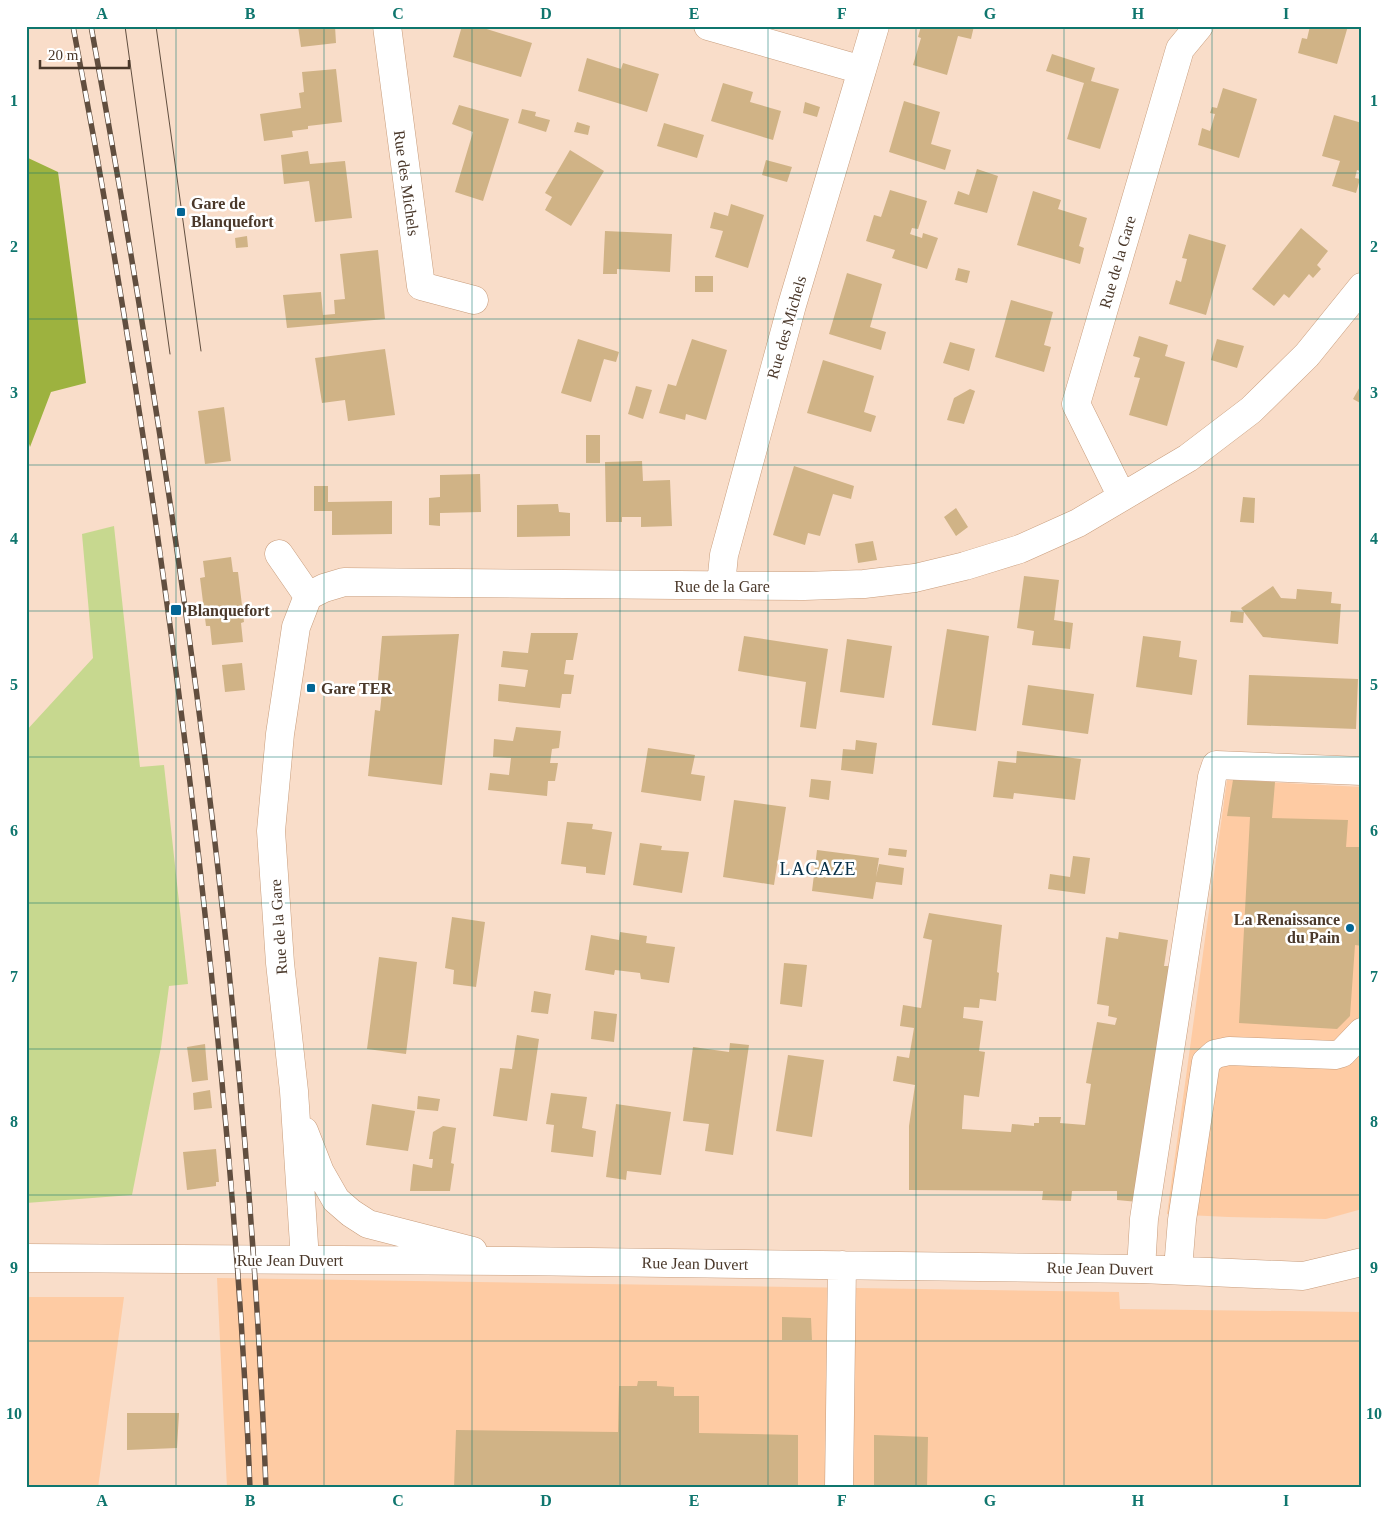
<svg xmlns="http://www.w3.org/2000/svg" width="1388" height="1514" viewBox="0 0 1388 1514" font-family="'Times New Roman',serif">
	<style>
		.built { fill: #fecba3 }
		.green { fill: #c7d88f }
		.forest { fill: #9db23f }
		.building { fill: #d0b386 }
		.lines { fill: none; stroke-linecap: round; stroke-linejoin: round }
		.minor-casing { stroke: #c89d7c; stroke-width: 29 }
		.minor { stroke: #fff; stroke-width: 28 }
		.tram { stroke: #614e3f; stroke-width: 1 }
		.rail-casing { stroke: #614e3f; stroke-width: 5.5 }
		.rail { stroke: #fff; stroke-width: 4; stroke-dasharray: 11; stroke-linecap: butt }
		.grid { fill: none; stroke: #0f766e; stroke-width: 1; stroke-opacity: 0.55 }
		.poi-dot { fill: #036695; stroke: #fff; stroke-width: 2 }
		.labels { text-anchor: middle; stroke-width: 5; stroke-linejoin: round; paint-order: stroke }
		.street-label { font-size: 16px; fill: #4a382a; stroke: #fff }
		.poi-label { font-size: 16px; font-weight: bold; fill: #4a382a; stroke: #fff; text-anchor: start }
		.neighbourhood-label { font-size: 18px; letter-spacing: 1px; fill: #062f46; stroke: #fff }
		.neatline { fill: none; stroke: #0f766e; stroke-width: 2 }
		.grid-label { font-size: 16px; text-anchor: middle; font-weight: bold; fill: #0f766e }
	</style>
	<rect width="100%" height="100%" fill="#f9ddc9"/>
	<path class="built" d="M1227 780 1362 787V1209L1326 1219 1228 1217 1167 1214Z
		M217 1278 1119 1292 1120 1309 1362 1312V1488H227Z
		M26 1297H124L98 1488H26Z"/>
	<path class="green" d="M114 526 140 767 164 765 188 984 169 986 161 1047 132 1195 26 1203V731L93 658 82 534Z"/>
	<path class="forest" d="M26 157 58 172 86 383 51 392 30 447 26 434Z"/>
	<path class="building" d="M298 26H335L336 43 301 47Z
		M462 26H477L532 43 521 77 453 57Z
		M921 26H974L971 39 958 36 947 75 913 65 921 38 918 37Z
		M1310 26H1348L1337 64 1298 53 1302 38 1307 39Z
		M1052 54 1095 68 1091 81 1119 89 1100 149 1067 139 1084 83 1046 71Z
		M587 58 621 69 623 63 659 74 647 112 578 91Z
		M336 69 342 122 308 126V129L292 131 293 137 264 141 260 114 301 108 299 93 304 92 302 72Z
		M723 83 753 92 750 102 781 111 773 140 711 121Z
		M1223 88 1257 99 1239 158 1198 145 1202 128 1210 131 1215 114 1210 113 1212 107 1217 108Z
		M904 101 940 112 931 144 951 150 945 170 889 152Z
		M805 102 820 107 817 117 803 113Z
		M459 105 509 119 483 201 455 192 473 132 452 124Z
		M522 109 536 112 535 116 550 120 546 132 518 123Z
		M1334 115 1362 123V154L1359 164 1362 165V172L1357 170 1355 178 1360 179 1356 193 1332 186 1340 161 1322 156Z
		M577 122 590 126 588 135 574 132Z
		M664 123 704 135 697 158 657 146Z
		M570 150 604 171 571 226 545 210 552 197 545 193Z
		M308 151 310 164 345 161 352 218 315 222 309 181 284 184 281 155Z
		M766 160 792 167 787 182 762 175Z
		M977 169 998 176 987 213 954 204 958 191 969 195Z
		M890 190 927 201 918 229 912 228 910 234 922 238 923 233 938 238 927 269 892 258 895 250 866 241 874 215 881 217Z
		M1033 191 1061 200 1058 209 1087 218 1079 246 1084 248 1080 264 1017 245Z
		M731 204 764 215 748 268 715 257 723 231 710 228 714 212 728 216Z
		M1301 228 1328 251 1317 265 1321 269 1313 278 1309 274 1289 298 1284 294 1274 306 1252 289Z
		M605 231 672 234 670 272 617 269V274H603Z
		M1189 234 1226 245 1206 315 1169 304 1176 280 1181 282 1187 259 1182 258Z
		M247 236 248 247 236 248 235 238Z
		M378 250 385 319 287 328 283 295 321 292 323 315 335 314 334 300 345 299 340 254Z
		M958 268 970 271 967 283 955 280Z
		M847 273 882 284 870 327 886 332 881 350 829 334Z
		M695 276H713V292H695Z
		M1011 300 1053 312 1044 345 1051 347 1044 372 995 357Z
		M1139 336 1168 345 1165 356 1185 362 1167 426 1129 415 1140 378 1134 377 1140 358 1133 356Z
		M578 339 619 352 616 362 604 359 591 402 561 393Z
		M692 339 727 350 706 420 686 414 685 420 659 413 668 384 676 386Z
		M1217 339 1244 346 1237 368 1211 360Z
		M950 342 975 349 969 371 943 363Z
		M385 349 395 415 348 421 345 400 322 403 315 358Z
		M823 360 874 376 864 412 876 416 871 432 807 413Z
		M1362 383V404L1353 399Z
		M636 386 652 390 643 419 628 414Z
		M970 389 975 391 964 424 947 420 954 398Z
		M224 407 231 461 205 464 198 411Z
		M586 435H600V463H586Z
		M642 461 643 481 670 480 672 526 641 527V517H622V522H606L605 462Z
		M794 466 854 486 851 499 833 494 820 536 808 533 805 545 773 535Z
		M480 474 481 512 440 513V526L429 525V498L440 497V475Z
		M314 486H328V502L392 501V534L332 535V511H314Z
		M1243 497 1255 498 1254 523 1240 522Z
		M558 504 559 512 570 513V536L517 537V505Z
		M956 508 968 527 956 536 944 517Z
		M873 541 877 560 858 563 855 544Z
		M231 557 233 572H238L244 622 241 623 243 642 212 645 210 626H206L200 578 205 577 203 561Z
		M1024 576 1059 580 1054 620 1073 623 1070 649 1032 645 1034 631 1017 628Z
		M1273 586 1281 598 1296 599 1297 589 1332 592 1331 603 1341 604 1338 644 1263 637 1241 608Z
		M1231 611 1244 612 1243 623 1230 622Z
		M947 629 989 636 976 731 932 725Z
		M531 633H578L573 660H566L564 674 574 675 571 694H562L560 708 498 701 499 684 525 687 528 670 501 667 503 651 528 653Z
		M459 634 442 785 368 776 375 710 380 711 382 692 377 691 382 636Z
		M744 636 828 649 816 729 800 727 806 682 738 671Z
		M1143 636 1181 641 1179 657 1197 660 1192 695 1136 687Z
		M847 639 892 646 884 698 840 692Z
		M242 663 245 690 225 692 222 665Z
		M1249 675 1358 679 1356 729 1247 725Z
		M1028 685 1094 694 1088 734 1022 725Z
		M516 727 561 731 559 748 552 749 550 763H558L555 781H548L547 796 488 790 490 773 509 775 511 758 493 757 494 739 513 741Z
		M856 740 877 743 873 774 841 770 843 749 855 750Z
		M648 748 695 755 691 774 705 776 701 801 641 792Z
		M1017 751 1081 759 1075 800 1014 793 1013 799 993 797 998 761 1016 763Z
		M811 779 831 781 829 800 809 797Z
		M1233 780 1275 782 1272 818 1348 820 1346 847H1362V946L1355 945 1350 1016 1337 1029 1239 1023 1250 817 1227 816Z
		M734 800 786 807 774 885 723 877Z
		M567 822 593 824 592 829 612 832 605 875 586 873V867L561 864Z
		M640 843 662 846 661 850 689 852 682 893 633 885Z
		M889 848 907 850 906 857 888 855Z
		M817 850 879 858 876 877 879 864 904 868 902 885 876 882 873 899 812 891Z
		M1073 856 1090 858 1085 894 1048 889 1050 874 1070 877Z
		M929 913 1002 925 997 972 999 973 996 1001 980 999 979 1008 964 1007 963 1018 983 1021 979 1051 985 1052 979 1097 964 1095 962 1129 1011 1132 1012 1124 1034 1126V1123H1039V1117H1061L1060 1123 1085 1125 1091 1084 1086 1083 1097 1022 1115 1025 1117 1018 1108 1016 1109 1006 1097 1004 1106 937 1118 939 1119 932 1168 940 1164 966H1169L1138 1202 1117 1200V1191H1072L1071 1201 1042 1200 1043 1191 909 1190V1126L915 1085 893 1081 897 1056 909 1058 914 1028 900 1026 903 1005 921 1008 932 940 923 938Z
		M452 917 485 922 476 987 453 984 454 970 445 968Z
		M620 932 647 936 646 943 675 947 669 983 641 979 640 973 615 970 614 975 585 970 591 935 619 940Z
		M379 957 417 962 406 1054 367 1049Z
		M784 963 807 965 802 1007 780 1004Z
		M534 991 551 994 548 1014 531 1012Z
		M594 1011 617 1014 614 1042 591 1039Z
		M517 1035 539 1039 527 1121 493 1116 500 1068 512 1069Z
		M730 1043 749 1045 733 1155 705 1151 709 1124 683 1121 693 1047 729 1052Z
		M205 1044 208 1080 192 1082 187 1047Z
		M788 1055 824 1060 812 1137 776 1131Z
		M210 1090 212 1108 194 1110 193 1093Z
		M551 1093 587 1097 582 1128 596 1131 593 1157 551 1152 554 1125 546 1124Z
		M418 1096 440 1099 438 1111 417 1109Z
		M372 1104 415 1111 408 1151 366 1145Z
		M616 1104 671 1112 661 1175 627 1171 626 1180 606 1177Z
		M443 1126 456 1128 451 1163 454 1164 450 1191H410L413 1164 432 1168 433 1159H429L433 1132Z
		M216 1149 219 1182H216V1186L187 1190 183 1152Z
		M782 1317 811 1318 812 1340H782Z
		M638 1381H657V1386L674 1387V1396H699V1433L798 1435V1488H454L456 1430 618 1432 619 1386H637Z
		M127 1413H179L177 1448 127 1450Z
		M874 1435 928 1437 927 1488H874Z"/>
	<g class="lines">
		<defs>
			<path id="minor" d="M387 26 421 286 474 300
				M708 26 862 70 792 305 724 555 721 585
				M862 70 875 26
				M1122 497 1076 404 1180 49 1199 26
				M279 554 308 596
				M304 1131 320 1172 336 1200 351 1213 368 1224 473 1251
				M26 1258 513 1261 1141 1269 1303 1276 1362 1262
				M305 1260 294 1091 280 963 271 831 280 734 296 627 308 596 324 588 344 582 804 586 864 584 915 578 965 566 1020 549 1078 523 1188 458 1251 410 1307 355 1362 287
				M1141 1269 1144 1219 1212 777 1216 765 1362 771
				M1178 1269 1182 1220 1206 1062 1215 1054 1229 1051 1335 1055 1342 1053 1362 1032
				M839 1488 842 1265"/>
		</defs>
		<use href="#minor" class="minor-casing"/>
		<use href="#minor" class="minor"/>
		<path class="tram" d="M125 26 170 354
			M156 26 201 351"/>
		<defs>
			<path id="rail" d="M73 26C123 288 163 552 194 816 220 1040 241 1263 250 1488
				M91 26C179 509 247 997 266 1488"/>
		</defs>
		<use href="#rail" class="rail-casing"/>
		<use href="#rail" class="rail"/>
	</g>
	<path class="grid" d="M176 26V1488M324 26V1488M472 26V1488M620 26V1488M768 26V1488M916 26V1488M1064 26V1488M1212 26V1488M26 173H1362M26 319H1362M26 465H1362M26 611H1362M26 757H1362M26 903H1362M26 1049H1362M26 1195H1362M26 1341H1362"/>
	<g class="poi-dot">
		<rect x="176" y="207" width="10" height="10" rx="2.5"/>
		<rect x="170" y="604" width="12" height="12" rx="2.5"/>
		<rect x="306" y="683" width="10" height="10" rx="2.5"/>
		<circle cx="1350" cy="928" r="5"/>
	</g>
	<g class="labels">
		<g class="street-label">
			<text transform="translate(407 183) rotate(82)" y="6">Rue des Michels</text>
			<text transform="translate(1117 262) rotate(-74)" y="6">Rue de la Gare</text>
			<text transform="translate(786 327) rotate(-74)" y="6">Rue des Michels</text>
			<text x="722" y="592">Rue de la Gare</text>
			<text transform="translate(278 927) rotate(-94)" y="6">Rue de la Gare</text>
			<text x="290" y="1266">Rue Jean Duvert</text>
			<text transform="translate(695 1263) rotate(1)" y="6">Rue Jean Duvert</text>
			<text transform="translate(1100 1268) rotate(1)" y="6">Rue Jean Duvert</text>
		</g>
		<g class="poi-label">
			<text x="191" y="209">Gare de<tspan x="191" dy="18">Blanquefort</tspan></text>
			<text x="187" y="616">Blanquefort</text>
			<text x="321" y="694">Gare TER</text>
			<text x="1340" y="925" text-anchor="end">La Renaissance<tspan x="1340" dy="18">du Pain</tspan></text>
		</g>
		<g class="neighbourhood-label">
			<text x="818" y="875">LACAZE</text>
		</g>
	</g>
	<rect width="1388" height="1514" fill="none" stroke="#ffffff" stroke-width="55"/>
	<path d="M40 60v8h89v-8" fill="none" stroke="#4a382a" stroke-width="2.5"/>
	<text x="48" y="60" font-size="15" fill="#4a382a" stroke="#ffffff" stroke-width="4" paint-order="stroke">20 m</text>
	<rect x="28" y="28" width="1332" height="1458" class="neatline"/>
	<g class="grid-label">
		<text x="102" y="19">A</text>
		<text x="250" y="19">B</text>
		<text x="398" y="19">C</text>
		<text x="546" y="19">D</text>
		<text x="694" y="19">E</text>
		<text x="842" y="19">F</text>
		<text x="990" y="19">G</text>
		<text x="1138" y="19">H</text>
		<text x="1286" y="19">I</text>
		<text x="14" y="106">1</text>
		<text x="1374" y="106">1</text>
		<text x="14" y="252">2</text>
		<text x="1374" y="252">2</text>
		<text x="14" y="398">3</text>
		<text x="1374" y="398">3</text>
		<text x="14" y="544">4</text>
		<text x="1374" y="544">4</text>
		<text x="14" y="690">5</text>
		<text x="1374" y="690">5</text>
		<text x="14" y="836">6</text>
		<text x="1374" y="836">6</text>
		<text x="14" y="982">7</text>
		<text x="1374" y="982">7</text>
		<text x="14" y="1127">8</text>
		<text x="1374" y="1127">8</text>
		<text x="14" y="1273">9</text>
		<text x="1374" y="1273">9</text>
		<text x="14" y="1419">10</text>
		<text x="1374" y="1419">10</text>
		<text x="102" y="1506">A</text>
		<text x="250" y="1506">B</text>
		<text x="398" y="1506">C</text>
		<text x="546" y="1506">D</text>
		<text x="694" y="1506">E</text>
		<text x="842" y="1506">F</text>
		<text x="990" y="1506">G</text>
		<text x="1138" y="1506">H</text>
		<text x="1286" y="1506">I</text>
	</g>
</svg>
